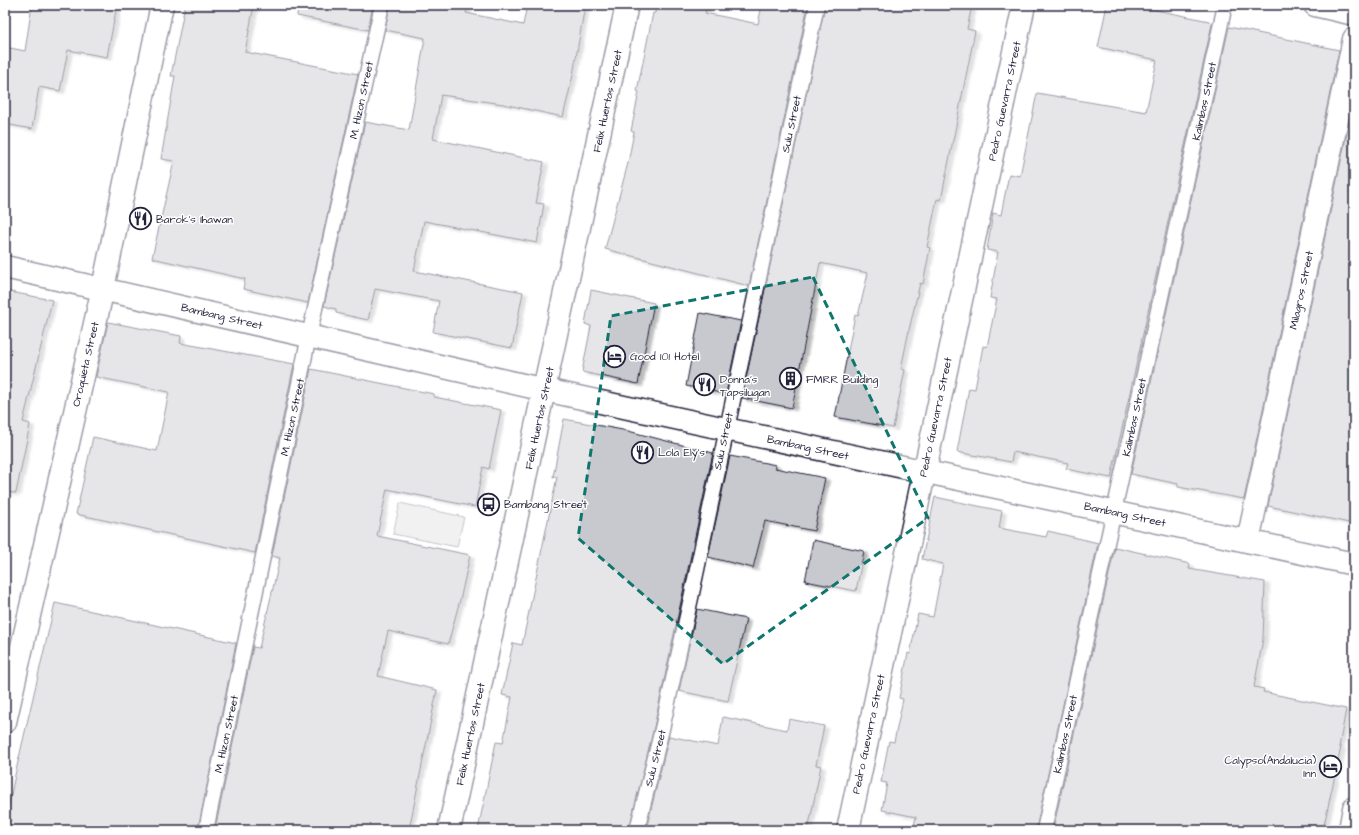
<svg xmlns="http://www.w3.org/2000/svg" width="1359" height="835" viewBox="0 0 1359 835" font-family="'Architects Daughter',sans-serif">
	<style>
		.green { fill: #dfdfe2; stroke: #80808e }
		.building { fill: #c8c8cf; stroke: #22223b; filter: url(#shadow) }
		.lines { fill: none; stroke-linecap: round; stroke-linejoin: round }
		.lane-casing { stroke: #22223b; stroke-width: 17 }
		.street-casing { stroke: #22223b; stroke-width: 25 }
		.secondary-casing { stroke: #22223b; stroke-width: 25 }
		.lane { stroke: #fff; stroke-width: 14 }
		.street { stroke: #fff; stroke-width: 22 }
		.secondary { stroke: #fff; stroke-width: 22 }
		.marked { fill: none; stroke: #0f766e; stroke-width: 3; stroke-dasharray: 8 5; stroke-linejoin: round }
		.labels { text-anchor: middle; stroke-width: 3; stroke-linejoin: round; paint-order: stroke }
		.street-label { font-size: 11px; fill: #22223b; stroke: #fff }
		.poi-label { font-size: 11px; fill: #22223b; stroke: #fff; text-anchor: start }
	</style>
	<defs>
		<filter id="shadow"><feDropShadow dx="4.5" dy="2.5" stdDeviation="1" flood-color="#0004"/></filter>
	</defs>
	<rect width="100%" height="100%" fill="#fff"/>
	<filter id="ink" filterUnits="userSpaceOnUse"><feTurbulence type="fractalNoise" baseFrequency=".025" numOctaves="2"/><feDisplacementMap in="SourceGraphic" scale="8" xChannelSelector="R" yChannelSelector="G"/><feConvolveMatrix kernelMatrix="1 2 1 2 8 2 1 2 1" color-interpolation-filters="sRGB"/></filter>
	<g filter="url(#ink)">
		<path class="green" d="M400 503 464 517 457 547 393 534Z"/>
		<path class="building" d="M32 5H117L107 57 68 50 60 91 39 87 32 129 5 124V47L25 51Z
			M185 5H254L245 52 358 74 308 303 243 289 245 279 152 258 174 161 161 159 175 76H171Z
			M298 5H373L368 30 297 16Z
			M390 5H468L466 13 523 25 527 5H585L573 75 563 117 503 104 441 95 433 139 544 162 536 203 544 204 537 243 424 221 414 271 523 292 512 348 433 332 439 301 375 289 368 320 336 313V309L324 306 365 122 409 130 425 38 385 30Z
			M656 5H707L705 13 758 24 762 5H808L749 286 605 249 628 163 634 132 631 131 639 92 637 91 653 13H655Z
			M825 5H972L967 29 975 31 941 200 937 199 927 247 930 248 923 284 920 283 909 330 901 369 905 370 893 428 835 417 855 315 858 316 868 273 820 263 792 408 742 398Z
			M1107 5H1132L1209 21V23L1212 24 1111 478 1066 469 1068 463 1013 452 1011 462 957 452 969 388 975 389 983 346 987 347 997 299 990 298 998 252 987 250 993 213 1001 215 1009 174 1020 176 1037 93 1146 112 1157 60 1098 47Z
			M1229 27 1339 50 1244 499 1178 487V484L1131 474Z
			M1354 100V524L1268 506Z
			M591 290 654 303 638 384 582 372 591 326 585 324Z
			M5 291 52 300 23 422 30 424 16 493 5 492Z
			M700 313 741 321 726 394 686 386Z
			M108 322 181 336 180 343 294 364 255 553 76 514 93 437 157 451 169 392 96 377Z
			M311 369 434 394V397L501 410 489 469 483 467 475 507 387 489 377 536 470 555 461 596 448 644 388 631 378 676 437 690 409 830H215L253 647 259 648 280 558 272 556Z
			M564 419 628 431 713 453 654 727 629 830H478L496 742 503 743 512 697 502 695 513 643 522 645 557 477H553Z
			M730 456 776 465 775 468 825 478 814 531 765 521 753 568 708 557Z
			M935 497 1002 511 999 528 1046 537 1048 531 1098 543 1036 830H913L916 817 882 810 887 783 881 782 889 741 894 742 903 699 899 698 908 653 910 654 918 614 933 617 943 564 922 559Z
			M813 540 864 551 856 591 805 581Z
			M1115 547 1190 564 1189 569 1265 582 1263 639 1254 687 1264 689 1263 692 1346 709 1339 747H1341L1323 830H1053Z
			M55 603 236 643 198 830H7L9 820 6 819 15 775Z
			M697 609 746 619 728 701 679 691Z
			M723 717 787 730 789 719 824 726 816 765 821 766 808 830H646L669 736 718 746Z"/>
		<g class="lines">
			<defs>
				<path id="lane" d="M206 830 309 336 382 5
					M637 830 662 729 691 598 817 5
					M1044 830 1225 5"/>
				<path id="street" d="M1315 5 1354 14
					M1248 541 1354 39
					M848 830 1024 5"/>
				<path id="secondary" d="M5 267 545 390 1354 564
					M5 722 103 288 162 5
					M449 830 627 5
					M1350 830 1354 808"/>
			</defs>
			<use href="#lane" class="lane-casing"/>
			<use href="#street" class="street-casing"/>
			<use href="#secondary" class="secondary-casing"/>
			<use href="#lane" class="lane"/>
			<use href="#street" class="street"/>
			<use href="#secondary" class="secondary"/>
		</g>
	</g>
	<path d="M0 0H1359V835H0ZM813 277 928 518 723 664 578 538 611 316Z" fill="#fff" fill-opacity=".55" fill-rule="evenodd"/>
	<path class="marked" d="M813 277 928 518 723 664 578 538 611 316Z"/>
	<defs>
		<symbol id="restaurant-ring" viewBox="-11 -11 22 22"><circle r="9.5" fill="#fff" stroke="#22223b" stroke-width="1.5"/><path d="M-5-6h1v4h1v-4h1v4h1v-4h1v5L-1.5 .5V6h-2V.5L-5-1ZM5-6V6H3V1.5H1.5Q1.5-4 5-6Z" fill="#22223b"/></symbol>
		<symbol id="hotel-ring" viewBox="-11 -11 22 22"><circle r="9.5" fill="#fff" stroke="#22223b" stroke-width="1.5"/><path d="M-6-4.5h1.5V1H6V5H4.5V3h-9V5H-6ZM-4 0a1.8 1.8 0 1 1 3.6 0ZM.5 0V-2.5h3Q6-2.5 6 0Z" fill="#22223b"/></symbol>
		<symbol id="building-ring" viewBox="-11 -11 22 22"><circle r="9.5" fill="#fff" stroke="#22223b" stroke-width="1.5"/><path d="M-4-6H4V6H1V3H-1V6H-4ZM-2.5-4.3h1.7v1.8h-1.7ZM.8-4.3h1.7v1.8H.8ZM-2.5-1h1.7V.8h-1.7ZM.8-1h1.7V.8H.8Z" fill="#22223b"/></symbol>
		<symbol id="bus-ring" viewBox="-11 -11 22 22"><circle r="9.5" fill="#fff" stroke="#22223b" stroke-width="1.5"/><path d="M-5-6H5V4H4V6H2V4H-2V6H-4V4H-5ZM-3.5-4V0h7V-4ZM-3.5 1.2v1.5H-2V1.2ZM2 1.2v1.5H3.5V1.2Z" fill="#22223b"/></symbol>
	</defs>
	<g fill-rule="evenodd">
		<use href="#restaurant-ring" x="128" y="206" width="25" height="25"/>
		<use href="#hotel-ring" x="602" y="344" width="25" height="25"/>
		<use href="#building-ring" x="778" y="366" width="25" height="25"/>
		<use href="#restaurant-ring" x="692" y="372" width="25" height="25"/>
		<use href="#restaurant-ring" x="630" y="440" width="25" height="25"/>
		<use href="#bus-ring" x="476" y="492" width="25" height="25"/>
		<use href="#hotel-ring" x="1318" y="754" width="25" height="25"/>
	</g>
	<g class="labels">
		<g class="street-label">
			<text transform="translate(361 100) rotate(-78)" y="4">M. Hizon Street</text>
			<text transform="translate(607 101) rotate(-78)" y="4">Felix Huertas Street</text>
			<text transform="translate(1004 101) rotate(-78)" y="4">Pedro Guevarra Street</text>
			<text transform="translate(1204 101) rotate(-78)" y="4">Kalimbas Street</text>
			<text transform="translate(791 124) rotate(-78)" y="4">Sulu Street</text>
			<text transform="translate(1301 290) rotate(-78)" y="4">Milagros Street</text>
			<text transform="translate(222 316) rotate(13)" y="4">Bambang Street</text>
			<text transform="translate(85 364) rotate(-77)" y="4">Oroquieta Street</text>
			<text transform="translate(292 417) rotate(-78)" y="4">M. Hizon Street</text>
			<text transform="translate(935 417) rotate(-78)" y="4">Pedro Guevarra Street</text>
			<text transform="translate(1134 417) rotate(-78)" y="4">Kalimbas Street</text>
			<text transform="translate(539 418) rotate(-78)" y="4">Felix Huertas Street</text>
			<text transform="translate(723 441) rotate(-78)" y="4">Sulu Street</text>
			<text transform="translate(808 447) rotate(12)" y="4">Bambang Street</text>
			<text transform="translate(1125 514) rotate(12)" y="4">Bambang Street</text>
			<text transform="translate(226 734) rotate(-78)" y="4">M. Hizon Street</text>
			<text transform="translate(470 734) rotate(-78)" y="4">Felix Huertas Street</text>
			<text transform="translate(868 734) rotate(-78)" y="4">Pedro Guevarra Street</text>
			<text transform="translate(1065 734) rotate(-78)" y="4">Kalimbas Street</text>
			<text transform="translate(655 758) rotate(-76)" y="4">Sulu Street</text>
		</g>
		<g class="poi-label">
			<text x="156" y="223">Barok's Ihawan</text>
			<text x="630" y="360">Good 101 Hotel</text>
			<text x="720" y="383">Donna's<tspan x="720" dy="13">Tapsilugan</tspan></text>
			<text x="806" y="383">FMRR Building</text>
			<text x="658" y="456">Lola Ely's</text>
			<text x="504" y="508">Bambang Street</text>
			<text x="1316" y="764" text-anchor="end">Calypso(Andalucia)<tspan x="1316" dy="13">Inn</tspan></text>
		</g>
	</g>
	<rect width="1359" height="835" fill="none" stroke="#fff" stroke-width="20"/>
	<rect x="10" y="10" width="1339" height="815" fill="none" stroke="#22223b" stroke-width="1.5" filter="url(#ink)"/>
</svg>
